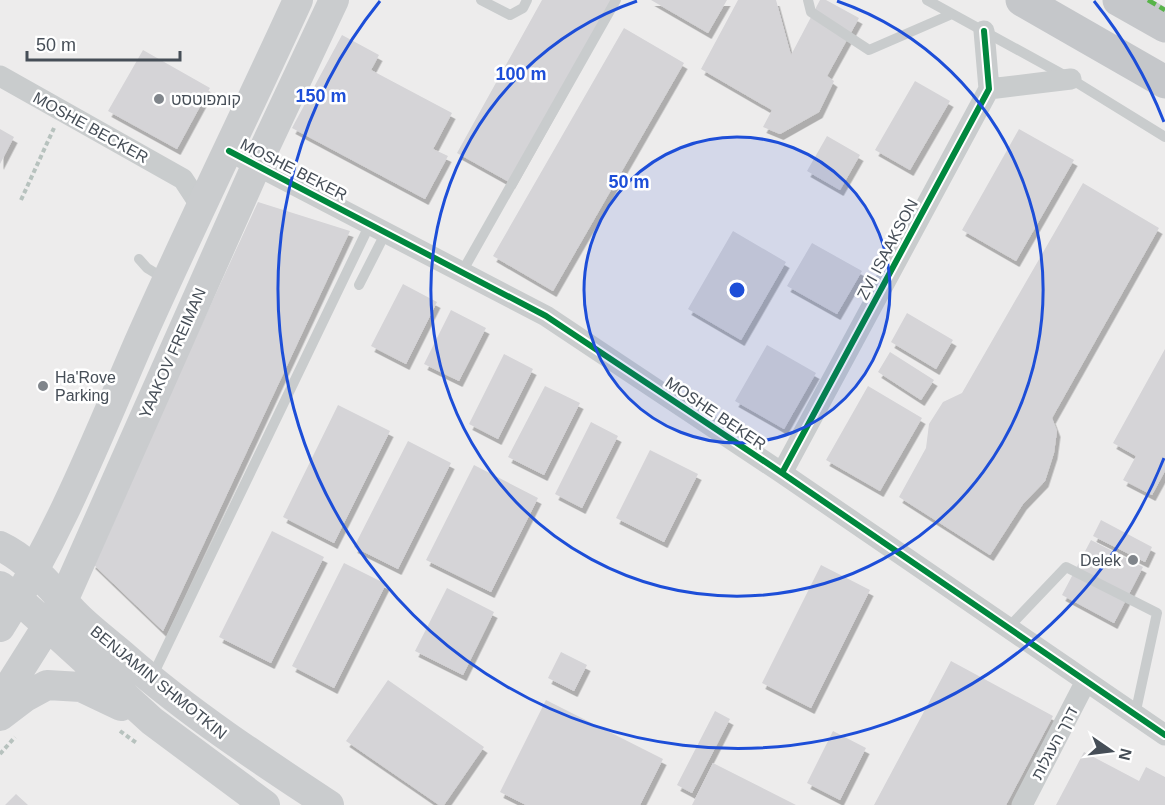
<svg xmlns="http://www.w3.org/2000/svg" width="1165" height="805" viewBox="0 0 1165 805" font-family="Helvetica,Heebo,sans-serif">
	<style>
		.building { fill: #d5d4d7; filter: url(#shadow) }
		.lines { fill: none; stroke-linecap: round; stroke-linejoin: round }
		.path { stroke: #b7c2be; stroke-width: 4; stroke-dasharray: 4.5 3; stroke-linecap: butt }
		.lane { stroke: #c9cccd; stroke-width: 10 }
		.street { stroke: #c9cccd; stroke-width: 21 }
		.secondary { stroke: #caccce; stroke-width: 30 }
		.primary { stroke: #c5c7ca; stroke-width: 33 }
		.quiet { stroke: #57b448; stroke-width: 4.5; stroke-dasharray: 9 4.5; stroke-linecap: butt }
		.cycleway-casing { stroke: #fff; stroke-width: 10 }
		.cycleway { stroke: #00873e; stroke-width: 6 }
		.ring { fill: none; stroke: #1d4ed8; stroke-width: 3 }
		.poi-dot { fill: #80858b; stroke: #fff; stroke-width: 2 }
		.labels { text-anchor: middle; stroke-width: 5; stroke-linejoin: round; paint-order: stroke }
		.poi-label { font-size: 16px; fill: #464e57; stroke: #fff; text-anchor: start }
		.street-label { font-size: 16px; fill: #464e57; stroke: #fff }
		.centre { fill: #1d4ed8; stroke: #fff; stroke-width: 3 }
		.ring-label { font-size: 18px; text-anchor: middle; font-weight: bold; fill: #1d4ed8; stroke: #fff; stroke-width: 5; stroke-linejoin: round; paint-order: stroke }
	</style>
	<defs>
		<filter id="shadow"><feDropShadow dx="3.5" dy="6" stdDeviation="0" flood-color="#0004"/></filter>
	</defs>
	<rect width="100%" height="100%" fill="#edecec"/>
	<path class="building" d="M542 0H613L511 183 457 153Z
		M651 0H727L708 33Z
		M738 0H776L791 55 820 0H826L859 18 827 76 834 81 819 112 780 134 763 127 772 110 701 69Z
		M624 28 684 63 553 291 493 256Z
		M342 35 379 55 371 70 452 113 433 149 448 156 425 199 292 128Z
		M143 50 210 88 177 149 108 111Z
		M915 81 950 101 910 170 875 150Z
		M0 129 14 137 0 164Z
		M1019 129 1074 160 1016 261 962 230Z
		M827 136 860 155 840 190 807 171Z
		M1083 183 1159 228 1052 418 1057 431 1054 453 1045 481 1023 504 990 555 899 497 926 448 929 424 943 402 962 393Z
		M258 202 350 231 163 631 92 563Z
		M733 231 786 262 741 340 688 309Z
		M812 243 862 271 837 314 787 286Z
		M403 284 437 302 406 364 371 346Z
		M451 310 486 328 459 381 424 364Z
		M907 313 953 340 936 369 891 342Z
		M767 345 816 373 784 429 735 401Z
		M1165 349V471L1152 495 1123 480 1136 456 1113 443Z
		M890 352 934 380 921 400 878 372Z
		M504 354 533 369 498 439 469 424Z
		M545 386 580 403 544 475 508 457Z
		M868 386 922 418 880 491 826 460Z
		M338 405 390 431 334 543 283 517Z
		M591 422 618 436 582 508 555 494Z
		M408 441 451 463 398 569 354 547Z
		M650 450 698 474 664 542 616 518Z
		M474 465 538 498 491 592 426 560Z
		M1101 520 1152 547 1145 562 1093 536Z
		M272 531 324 557 271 663 219 637Z
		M1091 540 1143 567 1114 623 1062 595Z
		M344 563 386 584 334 688 292 666Z
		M821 565 870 590 811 708 762 683Z
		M447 588 494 612 463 675 415 651Z
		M561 652 587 665 574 691 548 678Z
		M951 661 1053 716 1006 805H874Z
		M388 680 484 747 444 805H439L346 741Z
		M546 700 663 759 640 805H526L500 792Z
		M715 711 730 719 692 793 677 785Z
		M833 731 866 748 840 800 807 783Z
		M1084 752 1139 781 1146 767 1165 777V805H1056Z
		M713 763 796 805H692Z
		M16 794 28 805H5Z"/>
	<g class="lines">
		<path class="path" d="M21 200 54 128
			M120 731 138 744
			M0 754 15 737"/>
		<path class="lane" d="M481 0 510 15 523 8 527 0
			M808 0 811 12 869 50 952 14
			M927 0 1071 79 1165 137
			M139 259 147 268 165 279
			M462 272 616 0
			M359 285 386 232
			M1008 628 1066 567 1157 613 1135 715
			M152 677 370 224"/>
		<path class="street" d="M0 76 183 179 202 208
			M989 89 1071 79
			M229 151 546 316 782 473 1165 735
			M782 473 989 89 984 31
			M1022 805 1086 681"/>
		<path class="secondary" d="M0 546C32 561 53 591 77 616 92 631 110 644 126 658 189 713 259 759 329 805
			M0 586 18 599 152 721 265 805
			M0 627C59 536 96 441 139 342 190 227 246 114 298 0
			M0 701 63 601 257 164 334 0
			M0 716 25 697 47 685 81 687 121 706"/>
		<path class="primary" d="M1022 0 1165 82
			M1119 0 1165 26"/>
		<path class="quiet" d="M1148 0 1165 10"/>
		<defs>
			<path id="cycleway" d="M229 151 546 316 782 473 1165 735
				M782 473 989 89 984 31"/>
		</defs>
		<use href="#cycleway" class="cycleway-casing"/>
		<use href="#cycleway" class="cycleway"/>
	</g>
	<circle cx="737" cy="290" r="153" fill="#1d4ed8" fill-opacity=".12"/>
	<g class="ring">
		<circle cx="737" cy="290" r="153"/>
		<path d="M837 1A306 306 0 1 1 637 1"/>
		<path d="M1164 458A459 459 0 1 1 380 1M1094 1A459 459 0 0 1 1164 122"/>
	</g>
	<g class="poi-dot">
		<circle cx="159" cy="99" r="6"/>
		<circle cx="43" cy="386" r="6"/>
		<circle cx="1133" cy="560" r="6"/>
	</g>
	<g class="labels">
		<g class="poi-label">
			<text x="171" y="105">קומפוטסט</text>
			<text x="55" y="383">Ha'Rove<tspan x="55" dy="18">Parking</tspan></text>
			<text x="1121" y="566" text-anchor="end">Delek</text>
		</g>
		<g class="street-label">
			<text transform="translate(91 127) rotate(29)" y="6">MOSHE BECKER</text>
			<text transform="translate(294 169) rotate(27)" y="6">MOSHE BEKER</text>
			<text transform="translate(887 249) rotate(-62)" y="6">ZVI ISAAKSON</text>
			<text transform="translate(172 353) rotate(-66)" y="6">YAAKOV FREIMAN</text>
			<text transform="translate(716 413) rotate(34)" y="6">MOSHE BEKER</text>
			<text transform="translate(159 682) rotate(39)" y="6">BENJAMIN SHMOTKIN</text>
			<text transform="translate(1054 743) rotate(-62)" y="6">דרך העגלות</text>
		</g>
	</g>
	<circle cx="737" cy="290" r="9" class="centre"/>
	<g class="ring-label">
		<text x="521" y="80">100 m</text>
		<text x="321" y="102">150 m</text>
		<text x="629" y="188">50 m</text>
	</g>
	<g transform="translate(1111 751) rotate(104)" stroke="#ffffff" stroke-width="4.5" paint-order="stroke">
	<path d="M0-4.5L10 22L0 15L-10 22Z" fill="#464e57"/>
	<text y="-9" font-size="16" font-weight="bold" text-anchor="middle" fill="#464e57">N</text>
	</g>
	<path d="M27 51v9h153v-9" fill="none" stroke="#464e57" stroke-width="3"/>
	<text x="36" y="51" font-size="18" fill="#464e57" stroke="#ffffff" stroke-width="4.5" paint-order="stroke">50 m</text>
</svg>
